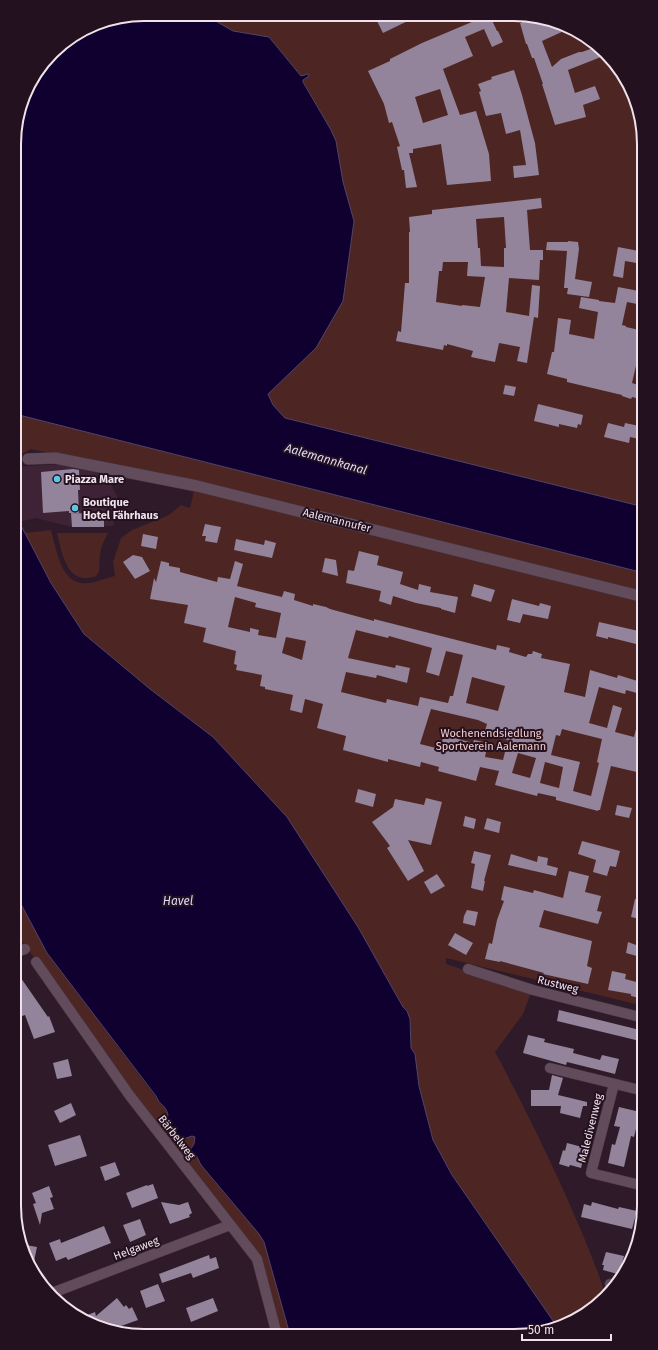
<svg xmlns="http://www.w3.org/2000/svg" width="658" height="1350" viewBox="0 0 658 1350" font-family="'Fira Sans',sans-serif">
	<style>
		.built { fill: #3d2335 }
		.green { fill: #4d2624 }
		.water { fill: #100030; stroke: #534468 }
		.building { fill: #93839b; fill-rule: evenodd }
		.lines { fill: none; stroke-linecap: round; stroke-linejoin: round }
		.minor-casing { stroke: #463641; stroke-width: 11 }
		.tertiary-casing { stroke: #463641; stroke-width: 12 }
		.minor { stroke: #624b5b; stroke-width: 10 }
		.tertiary { stroke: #624b5b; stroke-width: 11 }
		.poi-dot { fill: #5cc7e7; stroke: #24111f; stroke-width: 1.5 }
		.labels { text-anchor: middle; stroke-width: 4; stroke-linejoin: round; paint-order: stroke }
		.poi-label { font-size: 11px; font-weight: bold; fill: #f0e2eb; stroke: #24111f; text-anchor: start }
		.street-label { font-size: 11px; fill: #f0e2eb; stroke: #24111f }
		.park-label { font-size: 11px; fill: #f7cbc6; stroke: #24111f }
		.water-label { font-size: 12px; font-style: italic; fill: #dedaff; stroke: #24111f }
		.rim { fill: none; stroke: #f0e2eb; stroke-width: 2 }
	</style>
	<rect width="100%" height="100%" fill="#2e1a29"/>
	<path class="built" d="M41 465H81L111 470 112 486 117 496V503L119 506 113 526 72 527 36 518 19 522 15 515V467Z"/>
	<path class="green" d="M207 14 539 16 600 46 637 103 644 144V507L285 418 273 405 268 394 316 348 354 221 343 183 336 141 331 130 302 80 309 76 308 74 301 76 269 37 233 31 207 16Z
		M15 414 644 573V597L208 489 31 449 15 458Z
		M194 491 644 601V1006L446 958V964L473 973 533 990 530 995 523 1014 495 1052C522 1102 547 1153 570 1205 583 1235 596 1265 606 1296L586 1314 558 1328 452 1175 433 1140 419 1086 415 1059 411 1048 410 1019 407 1011 403 1007 353 920 213 737 150 689 84 634 51 583 25 533 51 530C56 547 60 580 81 583 92 585 105 578 115 576L113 562 121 538 132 530 169 515 181 505 190 508Z
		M57 533H108C104 540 101 547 100 555 98 563 102 570 96 576 67 587 62 553 57 533Z
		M14 891 47 953 160 1103C169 1106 168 1116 167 1123L182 1141 189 1137H195C196 1142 193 1147 193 1153L196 1155 201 1165 259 1234 264 1242 290 1335H280L259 1257 139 1103 61 994 18 936 14 926Z"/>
	<path class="water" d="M144 14H207V16L233 31 269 37 301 76 308 74 309 76 303 80V82L331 130 336 141 343 182 354 221 343 301 316 348 268 394 273 405 285 418 644 507V573L15 414V127L28 86 58 46 95 24Z
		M15 515 25 533 51 583 84 634 150 689 213 737 287 817 358 927 403 1007 407 1011 410 1019 411 1048 415 1054 419 1086 433 1140 452 1175 558 1328 514 1336 290 1335 264 1242 259 1234 201 1165 196 1155 190 1150 194 1144 195 1137 192 1136 181 1140 167 1123 166 1121 168 1115C166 1105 159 1105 156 1096L47 953 14 891Z"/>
	<path class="building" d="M374 15H383L418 16 383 33Z
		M486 16H490L497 31H498L503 42 492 47 484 29 465 37 473 56 443 69 460 115 476 111 489 154 491 181 447 185 441 144 413 149V153H409L417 187 406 188 404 170H402L397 147 400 146 392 122 389 123 384 104 368 71 390 61V59L422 43ZM440 89 448 115 423 123 415 97Z
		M528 16H539L566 30 542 41 552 67 561 59 579 52H582L599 46 606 55 568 70 575 93 595 86 600 99 583 105 586 117 555 125 542 84H543L534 58H532L527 44H526L520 23H522L520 19Z
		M514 70 522 95 535 143 539 175 514 178 513 166 526 165 520 130 506 134 501 113 486 116 479 92 481 91 478 84 492 79 491 77Z
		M541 198 542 208 527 210 530 250H543V260H540L539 280 509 278 506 312 529 316 532 285 540 286 538 318 534 317 527 363 517 361 520 347 499 343 495 362 471 357 473 351 447 344V346L444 345 443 350 396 341 398 331 401 332 405 283H409V232H410L409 217 432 214V210ZM504 217 506 248H504V267L481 266 480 248H478L476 219ZM443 262H468L467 276 485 277 480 307 462 305V306L436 302 439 271H442Z
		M568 241 578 242 579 249 575 279 592 282 589 297 567 294 568 288H564L567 251 546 250 547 242H568Z
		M618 247 644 252 642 264 625 261 623 278 613 276Z
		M618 287 644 292 642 305 627 302 622 325 626 326V327L644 331 639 357H638L632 383 644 387V400L632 397 631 399 622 396V395L567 382V379L547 374 552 352H554L558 318 571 320 569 334 594 339 598 312 579 308 581 297 599 300V301L615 303Z
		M505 385 516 387 514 396 503 394Z
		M538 404 583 415 581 425 578 424 577 428 559 424V427L534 421Z
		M608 423 624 427 625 423 644 427V440L630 437 629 443 604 437Z
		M73 469 79 470 80 490H78L79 513H69V511L43 513 41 472Z
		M71 513 104 514V527H72Z
		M205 524 221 527 217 543 205 541 206 536H202Z
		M143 534 158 537 156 549 141 546Z
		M236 539 264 545 265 540 276 543 272 558 234 550Z
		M359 551 379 556 377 565 403 572 400 584 418 590 419 584 431 587 430 592 458 597 455 613 441 609V608L416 603 393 596 391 605 379 601 381 591 346 583 348 570 354 571Z
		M133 555 142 557 150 571 135 579 123 562Z
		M325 558 336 560 338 576 322 572Z
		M161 561 169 563V566L180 568V572L217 582 218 577 230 579 235 561 243 564 237 586 282 597 284 591 295 594 294 600 313 606V604L326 607 330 609 374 621V619L496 650 497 645 510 648 509 652 526 657 528 654H532L533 651 542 654 541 658 570 664 564 692 585 697 590 670 617 678 618 675 644 683V695L626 690 625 694 599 687 589 723 607 728 613 705 622 708 615 732 634 737 640 713H644V762L641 773 611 766 600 810H598V811L556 800V797L538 793 537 796 495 785 499 771 480 767 476 781 438 771 439 767 421 762 420 767 388 759V762L343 750 346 736 317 728 323 704 305 699 302 713 290 710 293 695 265 689V687L260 686 262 675 236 670 237 665 234 664 236 651 203 642 206 628 184 623 188 605 150 599 154 578 156 582ZM235 597 256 603 255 607 281 613 276 638 258 635 259 630 250 628V632L228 627ZM356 630 388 638 389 636 432 648 426 672 439 676 446 651 463 655 453 696H450L448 703 420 697 418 706 387 699 386 703 341 692 346 672 376 678 377 675 407 683 410 668 396 665 395 668 348 658ZM286 637 306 641 302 660 282 653ZM472 677 505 686 498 711 466 703ZM431 709 478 720 487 724 484 734 508 740 503 760 485 757 488 743 474 740 473 743 447 736V739L443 738 440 749 420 744ZM562 729 602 739 597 762 599 763 591 796 573 791 580 762 551 755 556 735 560 736ZM518 753 536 758 530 778 512 773ZM545 762 563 767 559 788 540 783Z
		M474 584 495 590 491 602 471 596Z
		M512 599 539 606 540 603 551 606 548 619 523 614 520 623 507 620Z
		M599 622 643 632 640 645 608 637V639L596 636Z
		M358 789 376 794 373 807 355 802Z
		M426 798 442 802 431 845 408 840 424 871 408 881 387 848 390 846 372 822 393 807 395 799 424 805Z
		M617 805 632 808 629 818 615 815Z
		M465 816 476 819 474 829 463 826Z
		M487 818 501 822 499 833 484 829Z
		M582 841 620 851 616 867 610 866 607 876 593 872 596 860 578 854Z
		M474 851 491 855 484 881H485L483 891 471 888 475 864 471 863Z
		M511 854 537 862 538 856 548 858 547 865 558 868 556 876 508 865Z
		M569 871 589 876 585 892 601 896 597 911 602 912 598 924 544 910 539 927 592 941 587 966 592 968 588 984 543 974 544 973 500 961V962L485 959 489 943 492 944 497 920 504 901 501 900 504 886 533 893 534 890 563 898Z
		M437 874 445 886 431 894 424 882Z
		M635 899 644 901V920L631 917Z
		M467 910 478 912 475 926 463 923 464 916Z
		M455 933 473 943 466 955 448 945Z
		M628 942 644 948V958L626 953Z
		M14 968 48 1017 49 1016 55 1032 34 1039 25 1015 14 1019Z
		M612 971 626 974 625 979 644 984V999L631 996V994L608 990Z
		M559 1010 644 1031V1042L557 1021Z
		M528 1035 545 1039 544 1042 574 1049 573 1053 600 1060 602 1055 619 1059 615 1074 567 1062 566 1065 523 1053Z
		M68 1059 72 1076 57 1079 53 1063Z
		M552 1075 563 1078 558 1095 587 1102V1106H583L580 1118 560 1113 561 1106H531V1090H549Z
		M71 1103 76 1115 60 1123 54 1111Z
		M619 1107 640 1112 634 1137 631 1136 624 1167 608 1163 612 1144 615 1145 620 1127 614 1126Z
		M80 1135 87 1156 55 1166 48 1145Z
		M567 1143 586 1148 581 1168 570 1165 569 1167 559 1164 563 1150 565 1151Z
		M115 1162 120 1175 105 1181 100 1167Z
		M153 1184 158 1198 132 1208 126 1193 147 1185V1186Z
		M49 1186 53 1197 50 1198 54 1209 42 1213 40 1225 33 1204 36 1203 32 1193Z
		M161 1202 179 1205 188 1202 192 1213 189 1215 190 1217 170 1224Z
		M592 1202 618 1209 619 1207 637 1211 632 1229 581 1217 584 1204 591 1206Z
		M140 1219 146 1235 130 1242 123 1225Z
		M104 1226 111 1243 68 1260 66 1257 56 1261 49 1243 60 1239 61 1243Z
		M20 1244 37 1247 33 1266 21 1247Z
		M606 1252 624 1256 622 1264 624 1265 621 1275 603 1270 604 1265H602Z
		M209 1255 210 1259 216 1257 219 1268 193 1278 191 1273 162 1283 159 1274Z
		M158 1284 165 1301 146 1308 140 1291Z
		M117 1298 124 1307 126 1305 129 1309 132 1307 138 1320 110 1330 87 1323 80 1318 95 1312 96 1316Z
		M213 1298 218 1311 191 1322 186 1308Z"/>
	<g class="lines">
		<defs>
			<path id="minor" d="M14 953 25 949
				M36 962 130 1096 257 1259 277 1335
				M468 969 533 990 644 1018
				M550 1068 644 1091
				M614 1084 591 1173 644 1186
				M610 1284 616 1286
				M52 1293 230 1225"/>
			<path id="tertiary" d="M28 459 55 458 197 486 644 597"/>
		</defs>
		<use href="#minor" class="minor-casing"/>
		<use href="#tertiary" class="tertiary-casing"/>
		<use href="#minor" class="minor"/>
		<use href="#tertiary" class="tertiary"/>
	</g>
	<g class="poi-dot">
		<circle cx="57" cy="479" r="4"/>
		<circle cx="75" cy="508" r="4"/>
	</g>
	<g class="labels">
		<g class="poi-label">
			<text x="65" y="483">Piazza Mare</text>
			<text x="83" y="506">Boutique<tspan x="83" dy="13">Hotel Fährhaus</tspan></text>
		</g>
		<g class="street-label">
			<text transform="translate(337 520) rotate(14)" y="4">Aalemannufer</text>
			<text transform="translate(558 984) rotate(14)" y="4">Rustweg</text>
			<text transform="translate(590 1128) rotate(-76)" y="4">Maledivenweg</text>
			<text transform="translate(177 1137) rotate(52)" y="4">Bärbelweg</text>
			<text transform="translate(136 1248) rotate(-21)" y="4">Helgaweg</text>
		</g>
		<g class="park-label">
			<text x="491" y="737">Wochenendsiedlung<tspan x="491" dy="13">Sportverein Aalemann</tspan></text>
		</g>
		<g class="water-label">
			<text transform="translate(326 459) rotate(16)" y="4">Aalemannkanal</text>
			<text x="178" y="905">Havel</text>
		</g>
	</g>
	<path d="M0 0H658V1350H0ZM144 21H514A123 123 0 0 1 637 144V1206A123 123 0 0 1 514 1329H144A123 123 0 0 1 21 1206V144A123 123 0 0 1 144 21Z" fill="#24111f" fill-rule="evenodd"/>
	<path class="rim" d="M144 21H514A123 123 0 0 1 637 144V1206A123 123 0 0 1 514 1329H144A123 123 0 0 1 21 1206V144A123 123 0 0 1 144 21Z"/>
	<path d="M522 1334v6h89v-6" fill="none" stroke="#f0e2eb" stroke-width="2"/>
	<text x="528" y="1334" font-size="12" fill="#f0e2eb" stroke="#24111f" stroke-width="3" paint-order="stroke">50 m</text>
</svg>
